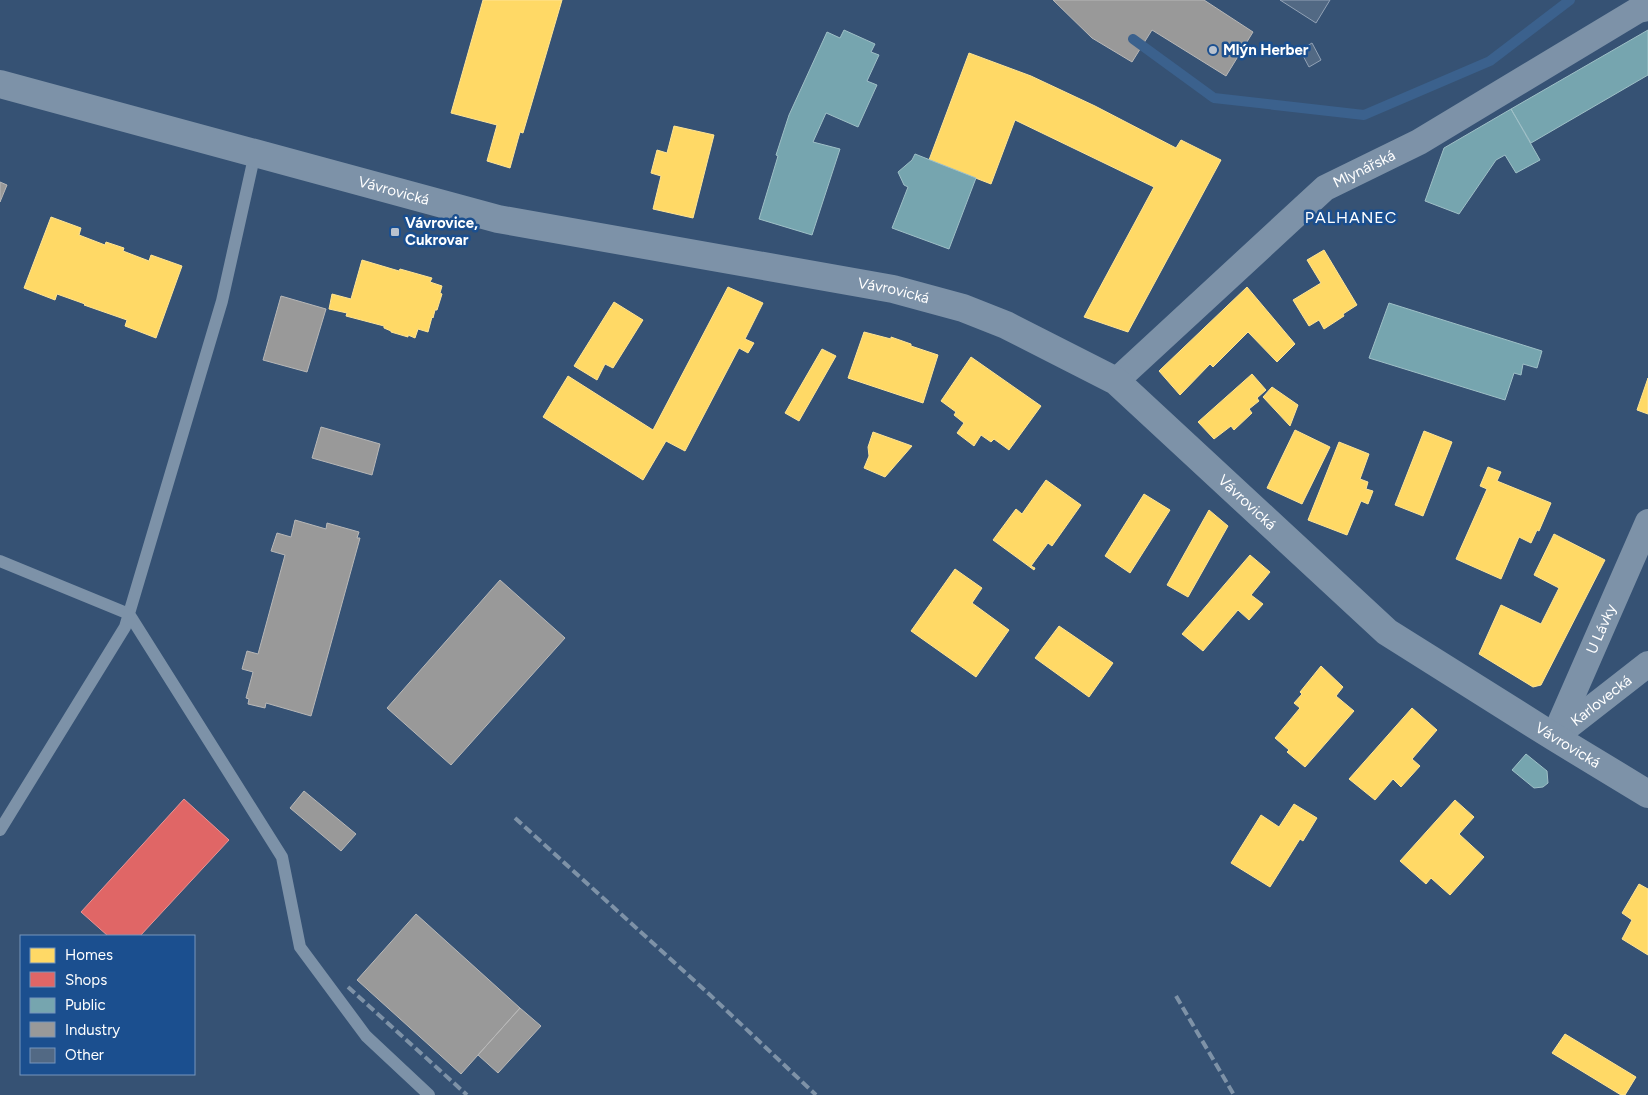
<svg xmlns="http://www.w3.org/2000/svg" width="1648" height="1095" viewBox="0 0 1648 1095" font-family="Figtree,sans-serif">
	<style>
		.homes { fill: #ffd966; stroke: #ffe494 }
		.shops { fill: #e06666; stroke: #e99494 }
		.public { fill: #76a5af; stroke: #9fc0c7 }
		.industry { fill: #999; stroke: #b8b8b8 }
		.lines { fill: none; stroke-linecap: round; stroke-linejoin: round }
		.stream { stroke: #3b618d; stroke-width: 10 }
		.building { fill: #526984; stroke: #92a2b6 }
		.service { stroke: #7d92a8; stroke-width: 12 }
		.minor { stroke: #7d92a8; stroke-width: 26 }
		.tertiary { stroke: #7d92a8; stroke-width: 28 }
		.rail { stroke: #7e92a7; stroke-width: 4; stroke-dasharray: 9 4; stroke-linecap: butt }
		.poi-dot { fill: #b9c2ce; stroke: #1b4f8f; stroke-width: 2 }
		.labels { text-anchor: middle; stroke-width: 5; stroke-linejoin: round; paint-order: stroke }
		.poi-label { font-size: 15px; font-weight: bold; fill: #fff; stroke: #1b4f8f; text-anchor: start }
		.street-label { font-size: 15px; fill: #fff; stroke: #1b4f8f }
		.neighbourhood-label { font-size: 16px; letter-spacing: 1px; fill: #fff; stroke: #1b4f8f }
	</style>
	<rect width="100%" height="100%" fill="#365274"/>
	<path class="homes" d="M483 0H562L523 133 520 132 510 168 487 161 497 125 451 113Z
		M969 53 1031 76 1095 106 1176 148 1181 140 1221 160 1128 332 1084 317 1154 187 1015 120 991 184 929 160Z
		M674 126 714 135 693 218 653 209 661 176 651 173 657 150 667 153Z
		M51 217 81 228 79 235 105 245 106 242 124 248 123 251 149 261 151 255 182 266 156 338 125 326 127 320 84 305 85 304 57 294 55 300 24 288Z
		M1324 250 1357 305 1343 314 1344 316 1324 329 1319 320 1309 326 1293 300 1321 283 1307 260Z
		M362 260 399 271 400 269 432 278 430 282 442 286 440 293 442 294 437 310H435L433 318 432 317 428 332 418 329 415 338 408 335V337L391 332V331L384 328V326L346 316 347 313 329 309 332 294 351 299Z
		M728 287 763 303 745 339 754 343 748 353 739 348 685 451 666 441 643 480 543 417 568 376 653 430Z
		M1247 287 1295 344 1277 362 1248 332 1213 367 1210 364 1180 395 1159 371Z
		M614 302 643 320 613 368 605 364 597 380 574 366Z
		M864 332 891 339V337L911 344V346L938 355 923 403 848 378Z
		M822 349 836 356 799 421 785 413Z
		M971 357 1041 406 1009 450 994 439 991 442 981 435 974 446 957 433 964 423 954 415 956 412 941 401Z
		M1252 374 1266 390 1257 398 1259 401 1249 409 1252 413 1234 430 1231 426 1214 439 1198 422Z
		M1648 378V414L1637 410Z
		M1272 387 1298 405 1290 426 1263 397Z
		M1295 430 1330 447 1302 504 1267 488Z
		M1424 431 1452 442 1423 516 1395 505Z
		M873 432 912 446 885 477 864 468 869 456 868 447Z
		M1339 442 1369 454 1360 479 1368 482 1366 489 1373 491 1368 504 1361 501 1347 535 1308 520Z
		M1488 467 1501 472 1497 481 1551 503 1539 531 1537 530 1531 543 1519 537 1501 579 1456 559 1487 489 1480 486Z
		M1046 480 1081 505 1052 546 1048 543 1031 566 1035 568 1034 570 993 540 1016 509 1022 514Z
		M1144 494 1170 510 1130 573 1105 556Z
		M1209 510 1228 526 1188 597 1167 585Z
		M1554 534 1605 560 1541 685 1533 687 1479 654 1501 605 1541 624 1559 588 1534 575Z
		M1250 555 1270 572 1251 595 1263 604 1249 620 1238 610 1203 651 1182 634Z
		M955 569 982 588 972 603 1009 630 976 677 911 631Z
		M1059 626 1113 663 1089 697 1035 658Z
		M1321 666 1343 687 1336 696 1354 711 1305 767 1287 752 1289 750 1275 738 1300 708 1294 703 1302 694 1300 692Z
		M1412 708 1437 730 1412 759 1420 766 1401 787 1393 779 1375 800 1349 779Z
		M1455 800 1474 817 1459 834 1484 857 1450 895 1431 878 1426 884 1400 861Z
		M1294 804 1317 818 1303 841 1300 839 1270 887 1231 863 1261 815 1279 827Z
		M1639 884 1648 889V955L1622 939 1632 920 1622 913Z
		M1565 1034 1636 1077 1625 1095H1621L1552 1053Z"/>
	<path class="shops" d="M184 799 229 840 140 936H108L81 912Z"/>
	<path class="public" d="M844 30 875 44 871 52 879 55 867 81 877 85 858 127 826 113 813 142 840 149 812 235 759 219 778 156 776 155 789 115 827 32 840 38Z
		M1648 30V75L1531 143 1511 109Z
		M1511 109 1540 160 1516 173 1505 155 1496 160 1459 214 1425 201 1444 148Z
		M915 154 976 178 949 249 892 228 908 187 904 185 898 172 912 160Z
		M1389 303 1542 351 1537 368 1523 364 1521 375 1514 373 1505 400 1369 358Z
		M1526 754 1547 771 1548 783 1543 787 1534 788 1512 770Z"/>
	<path class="industry" d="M1053 0H1204L1253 32 1226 76 1152 30 1132 62 1092 38Z
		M0 182 7 185 0 202Z
		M281 296 326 309 307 372 263 360Z
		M321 427 380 444 372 475 312 458Z
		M295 520 326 529 327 523 359 532 357 538H360L311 716 266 703 265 708 248 704 249 699 246 698 253 672 242 669 247 651 258 654 285 555 271 551 277 533 291 537Z
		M500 580 565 638 451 765 387 708Z
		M304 791 356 834 341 851 290 808Z
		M416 914 520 1008 461 1074 357 980Z
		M520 1008 541 1026 498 1073 478 1055Z"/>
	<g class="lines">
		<path class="stream" d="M1133 39 1214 98 1364 115 1490 61 1570 0"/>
	</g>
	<path class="building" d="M1280 0H1330L1316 23Z
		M1312 43 1321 60 1309 67 1300 50Z"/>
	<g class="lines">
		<path class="service" d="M0 561 129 614 282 857 300 947 366 1036 429 1095
			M0 830 125 627 222 301 255 153"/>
		<g class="minor">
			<path id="s1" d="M1116 381 1325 188 1419 142 1638 10 1648 8"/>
			<path id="s2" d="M1557 735 1648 664"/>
			<path id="s3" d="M1554 737 1648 522"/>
		</g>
		<path class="tertiary" id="s4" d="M0 84 498 219 893 289 963 308 1006 325 1116 381 1387 632 1554 737 1648 794"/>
		<path class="rail" d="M515 818 709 994 816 1095
			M348 987 467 1095
			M1176 996 1234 1095"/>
	</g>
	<g class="poi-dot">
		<circle cx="1213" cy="50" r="5"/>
		<rect x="390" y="227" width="10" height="10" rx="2.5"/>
	</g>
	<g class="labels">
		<g class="poi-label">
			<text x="1223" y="55">Mlýn Herber</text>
			<text x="405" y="228">Vávrovice,<tspan x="405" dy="17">Cukrovar</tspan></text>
		</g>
		<g class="street-label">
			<text dy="5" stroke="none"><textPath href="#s1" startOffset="328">Mlynářská</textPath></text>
			<text dy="5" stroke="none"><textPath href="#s4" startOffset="408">Vávrovická</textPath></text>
			<text dy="5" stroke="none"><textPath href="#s4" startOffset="918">Vávrovická</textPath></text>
			<text dy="5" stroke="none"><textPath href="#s4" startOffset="1338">Vávrovická</textPath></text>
			<text dy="5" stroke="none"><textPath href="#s3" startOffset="118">U Lávky</textPath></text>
			<text dy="5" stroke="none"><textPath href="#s2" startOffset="56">Karlovecká</textPath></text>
			<text dy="5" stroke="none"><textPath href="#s4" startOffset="1742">Vávrovická</textPath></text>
		</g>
		<g class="neighbourhood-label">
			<text x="1351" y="223">PALHANEC</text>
		</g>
	</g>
	<rect x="20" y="935" width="175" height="140" fill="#1b4f8f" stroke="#7695bc"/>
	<rect x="30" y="948" width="25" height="15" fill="#ffd966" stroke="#7695bc"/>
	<text x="65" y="960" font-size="15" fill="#ffffff">Homes</text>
	<rect x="30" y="972" width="25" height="15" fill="#e06666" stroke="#7695bc"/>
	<text x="65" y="985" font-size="15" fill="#ffffff">Shops</text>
	<rect x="30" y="998" width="25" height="15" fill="#76a5af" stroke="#7695bc"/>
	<text x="65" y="1010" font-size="15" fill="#ffffff">Public</text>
	<rect x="30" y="1022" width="25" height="15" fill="#999999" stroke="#7695bc"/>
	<text x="65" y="1035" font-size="15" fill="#ffffff">Industry</text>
	<rect x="30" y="1048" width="25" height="15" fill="#526984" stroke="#7695bc"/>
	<text x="65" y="1060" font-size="15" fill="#ffffff">Other</text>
</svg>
